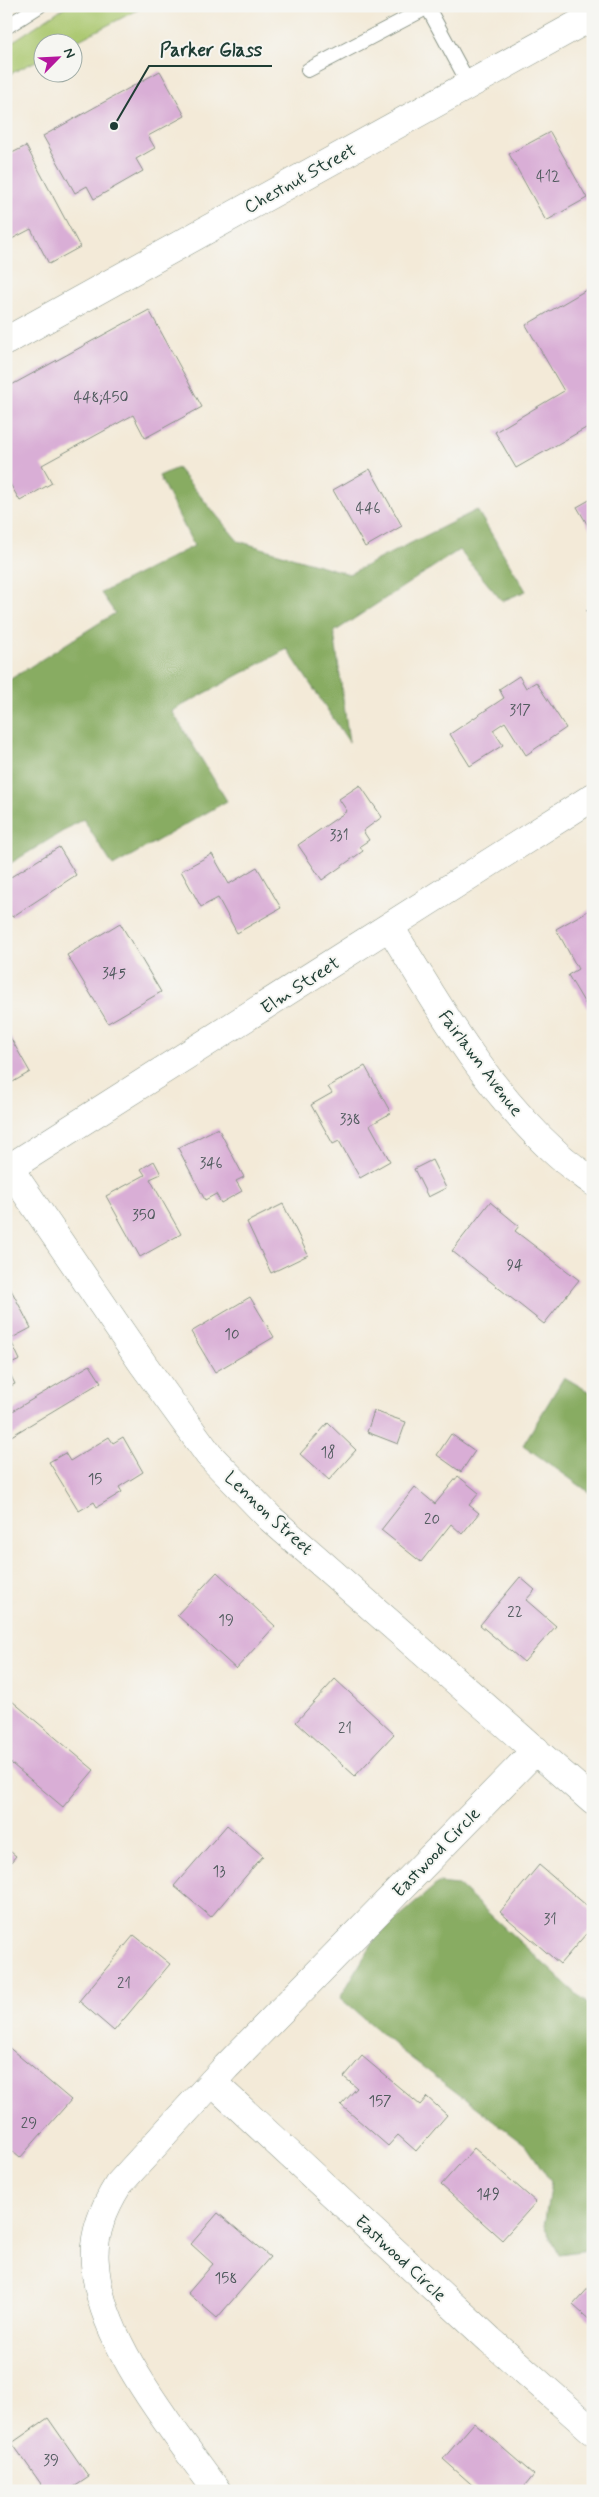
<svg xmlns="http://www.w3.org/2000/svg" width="599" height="2497" viewBox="0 0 599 2497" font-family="Mynerve,sans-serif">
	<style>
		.green { fill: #abc86f; stroke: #658252 }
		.forest { fill: #88ac62; stroke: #54744b }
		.building { fill: #d9aed6 }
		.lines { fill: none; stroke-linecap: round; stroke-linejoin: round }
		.service-casing { stroke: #899486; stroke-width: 16 }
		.minor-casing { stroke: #899486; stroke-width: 29 }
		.tertiary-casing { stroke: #899486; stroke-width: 29 }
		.service { stroke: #fff; stroke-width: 14 }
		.minor { stroke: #fff; stroke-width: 28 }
		.tertiary { stroke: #fff; stroke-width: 28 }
		.labels { text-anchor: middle; stroke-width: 4; stroke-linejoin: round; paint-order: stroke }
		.number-label { font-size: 15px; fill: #4e595c }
		.street-label { font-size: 18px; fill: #1f3d34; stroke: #f6f6f2 }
		.leader { fill: none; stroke: #1f3d34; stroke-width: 2 }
		.callout-dot { fill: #1f3d34; stroke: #f6f6f2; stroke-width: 2 }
		.callout-label { font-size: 19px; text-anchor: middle; font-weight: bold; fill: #1f3d34; stroke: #f6f6f2; stroke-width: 4; stroke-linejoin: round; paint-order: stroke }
	</style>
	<rect width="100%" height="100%" fill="#f6f6f2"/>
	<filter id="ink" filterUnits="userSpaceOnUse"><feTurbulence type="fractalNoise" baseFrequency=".02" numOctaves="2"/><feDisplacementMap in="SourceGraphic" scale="10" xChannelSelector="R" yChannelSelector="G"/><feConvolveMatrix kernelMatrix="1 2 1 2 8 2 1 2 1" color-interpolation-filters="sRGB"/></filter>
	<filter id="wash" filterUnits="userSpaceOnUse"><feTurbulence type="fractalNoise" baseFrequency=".0096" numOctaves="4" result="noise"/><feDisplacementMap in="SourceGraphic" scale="20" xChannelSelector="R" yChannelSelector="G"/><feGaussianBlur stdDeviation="1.12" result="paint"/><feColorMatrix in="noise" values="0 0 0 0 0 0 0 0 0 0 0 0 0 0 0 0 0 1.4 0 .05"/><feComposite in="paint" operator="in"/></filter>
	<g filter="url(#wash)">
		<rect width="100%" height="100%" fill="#f3ead8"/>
		<path class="green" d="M66 6H145L73 43 42 42V58L6 76V46Z"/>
		<path class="forest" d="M177 468 238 541 349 574 477 510 526 591 502 601 459 550 334 632 349 742 287 649 172 711 227 801 113 866 83 819 6 866V682L115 613 101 593 194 546 159 476Z
			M564 1377 593 1394V1495L523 1445Z
			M438 1883 458 1885 593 2009V2248L588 2250 559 2254 544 2226 551 2182 526 2145 403 2052 340 1998 376 1937Z"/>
		<g id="blocks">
			<path class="building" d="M160 71 185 116 148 136 155 148 136 159 143 171 94 199 87 186 75 193 43 136Z
				M550 132 587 198 546 221 509 154Z
				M26 146 80 247 49 264 31 229 6 242V156Z
				M593 286V424L516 468 495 432 564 391 526 325Z
				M149 310 202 407 145 438 133 415 42 465 52 483 20 501 6 477V388Z
				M370 469 402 526 365 547 333 490Z
				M593 498V534L577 507Z
				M593 607V622L586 611Z
				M519 676 526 688 536 682 566 728 526 755 505 722 493 730 503 745 470 766 450 734 504 698 499 689Z
				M360 785 382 817 363 831 369 840 360 846 363 851 322 880 298 845 347 811 339 799Z
				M59 847 76 875 12 917 6 908V880Z
				M212 854 229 884 257 867 281 908 237 933 218 898 201 907 181 871Z
				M593 908V1017L568 975 578 969 556 929Z
				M120 923 161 992 108 1023 67 955Z
				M6 1030 30 1072 6 1086Z
				M365 1066 391 1113 370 1125 390 1161 360 1178 339 1141 333 1144 311 1105 332 1093 328 1087Z
				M218 1128 244 1177 236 1181 242 1191 221 1203 216 1194 205 1200 178 1148Z
				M432 1160 446 1188 428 1197 414 1169Z
				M154 1161 161 1174 150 1179 181 1234 140 1257 106 1196 145 1175 141 1169Z
				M490 1202 519 1226 515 1231 579 1280 544 1324 452 1251Z
				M283 1204 308 1255 271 1273 247 1222Z
				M6 1280 31 1328 10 1339 20 1360 6 1366 15 1384 6 1388Z
				M250 1297 274 1337 215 1372 191 1332Z
				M90 1365 101 1382 8 1438 6 1415Z
				M374 1411 406 1422 398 1444 367 1432Z
				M328 1423 356 1450 329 1480 300 1454Z
				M451 1434 475 1451 461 1472 437 1455Z
				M109 1437 113 1443 123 1437 143 1472 119 1487 122 1492 97 1507 94 1502 79 1511 49 1462 65 1453 70 1461Z
				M458 1476 479 1493 469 1505 479 1513 462 1534 451 1524 421 1562 381 1530 415 1487 435 1504Z
				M217 1572 275 1626 236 1669 177 1615Z
				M520 1577 535 1590 526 1600 556 1626 524 1662 480 1625Z
				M335 1679 394 1734 355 1776 296 1722Z
				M6 1696 94 1770 63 1807 6 1759Z
				M227 1825 263 1856 211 1917 174 1886Z
				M6 1848 16 1856 6 1868Z
				M539 1865 593 1911V1926L560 1964 500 1912Z
				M134 1935 170 1964 114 2031 79 2001Z
				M6 2045 71 2100 20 2158 6 2146Z
				M362 2056 420 2105 427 2097 447 2115 416 2151 398 2135 388 2146 341 2105 357 2088 344 2077Z
				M474 2148 536 2202 502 2240 441 2185Z
				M218 2213 270 2257 217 2318 188 2293 213 2264 191 2244Z
				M593 2283V2323L573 2305Z
				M48 2418 89 2477 68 2491H46L12 2443Z
				M474 2423 534 2475 521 2491H479L443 2459Z"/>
		</g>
	</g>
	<g filter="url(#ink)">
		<use href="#blocks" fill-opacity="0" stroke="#899486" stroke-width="1"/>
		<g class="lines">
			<defs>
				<path id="service" d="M428 8 469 84
					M6 27 39 6
					M308 70 430 6"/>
				<path id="minor" d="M390 927C438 1006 487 1091 557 1154 568 1164 581 1173 593 1182
					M9 1168 143 1364 209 1455 271 1519 593 1801
					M212 2082 490 2340 593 2431
					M217 2491C173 2429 100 2342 95 2264 92 2235 103 2209 118 2185L226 2067 536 1750"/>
				<path id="tertiary" d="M6 341 593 16
					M6 1170 593 797"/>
			</defs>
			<use href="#service" class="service-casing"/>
			<use href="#minor" class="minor-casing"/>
			<use href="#tertiary" class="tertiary-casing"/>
			<use href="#service" class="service"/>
			<use href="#minor" class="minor"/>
			<use href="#tertiary" class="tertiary"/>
		</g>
	</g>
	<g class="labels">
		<g class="number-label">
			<text x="548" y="181">412</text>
			<text x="101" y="402">448;450</text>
			<text x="368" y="513">446</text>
			<text x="520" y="715">317</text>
			<text x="339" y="840">331</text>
			<text x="114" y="978">345</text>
			<text x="350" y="1124">338</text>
			<text x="211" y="1168">346</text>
			<text x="144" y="1220">350</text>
			<text x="515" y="1270">94</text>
			<text x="232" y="1339">10</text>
			<text x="328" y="1457">18</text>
			<text x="95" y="1484">15</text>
			<text x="432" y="1524">20</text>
			<text x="515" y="1617">22</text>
			<text x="226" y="1625">19</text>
			<text x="345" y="1733">21</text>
			<text x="219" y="1876">13</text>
			<text x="550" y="1924">31</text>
			<text x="124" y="1988">21</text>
			<text x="380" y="2106">157</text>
			<text x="29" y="2128">29</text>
			<text x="488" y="2199">149</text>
			<text x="226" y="2283">158</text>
			<text x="51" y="2465">39</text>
		</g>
		<g class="street-label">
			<text transform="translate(300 178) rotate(-29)" y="6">Chestnut Street</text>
			<text transform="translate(300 985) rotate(-33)" y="6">Elm Street</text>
			<text transform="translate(481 1063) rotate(53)" y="6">Fairlawn Avenue</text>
			<text transform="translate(269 1513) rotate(43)" y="6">Lennon Street</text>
			<text transform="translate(436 1852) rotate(-46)" y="6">Eastwood Circle</text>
			<text transform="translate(401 2258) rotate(43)" y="6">Eastwood Circle</text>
		</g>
	</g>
	<path class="leader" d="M114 126L149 66H272"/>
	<circle class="callout-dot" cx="114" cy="126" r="5"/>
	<g class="callout-label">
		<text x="211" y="56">Parker Glass</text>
	</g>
	<rect width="599" height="2497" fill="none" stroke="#f6f6f2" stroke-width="25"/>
	<g transform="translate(58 58) rotate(66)"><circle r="24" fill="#f6f6f2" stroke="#a0aca6"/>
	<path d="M0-4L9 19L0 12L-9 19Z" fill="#b5179e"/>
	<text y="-8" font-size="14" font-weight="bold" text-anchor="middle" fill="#1f3d34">N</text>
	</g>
</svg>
